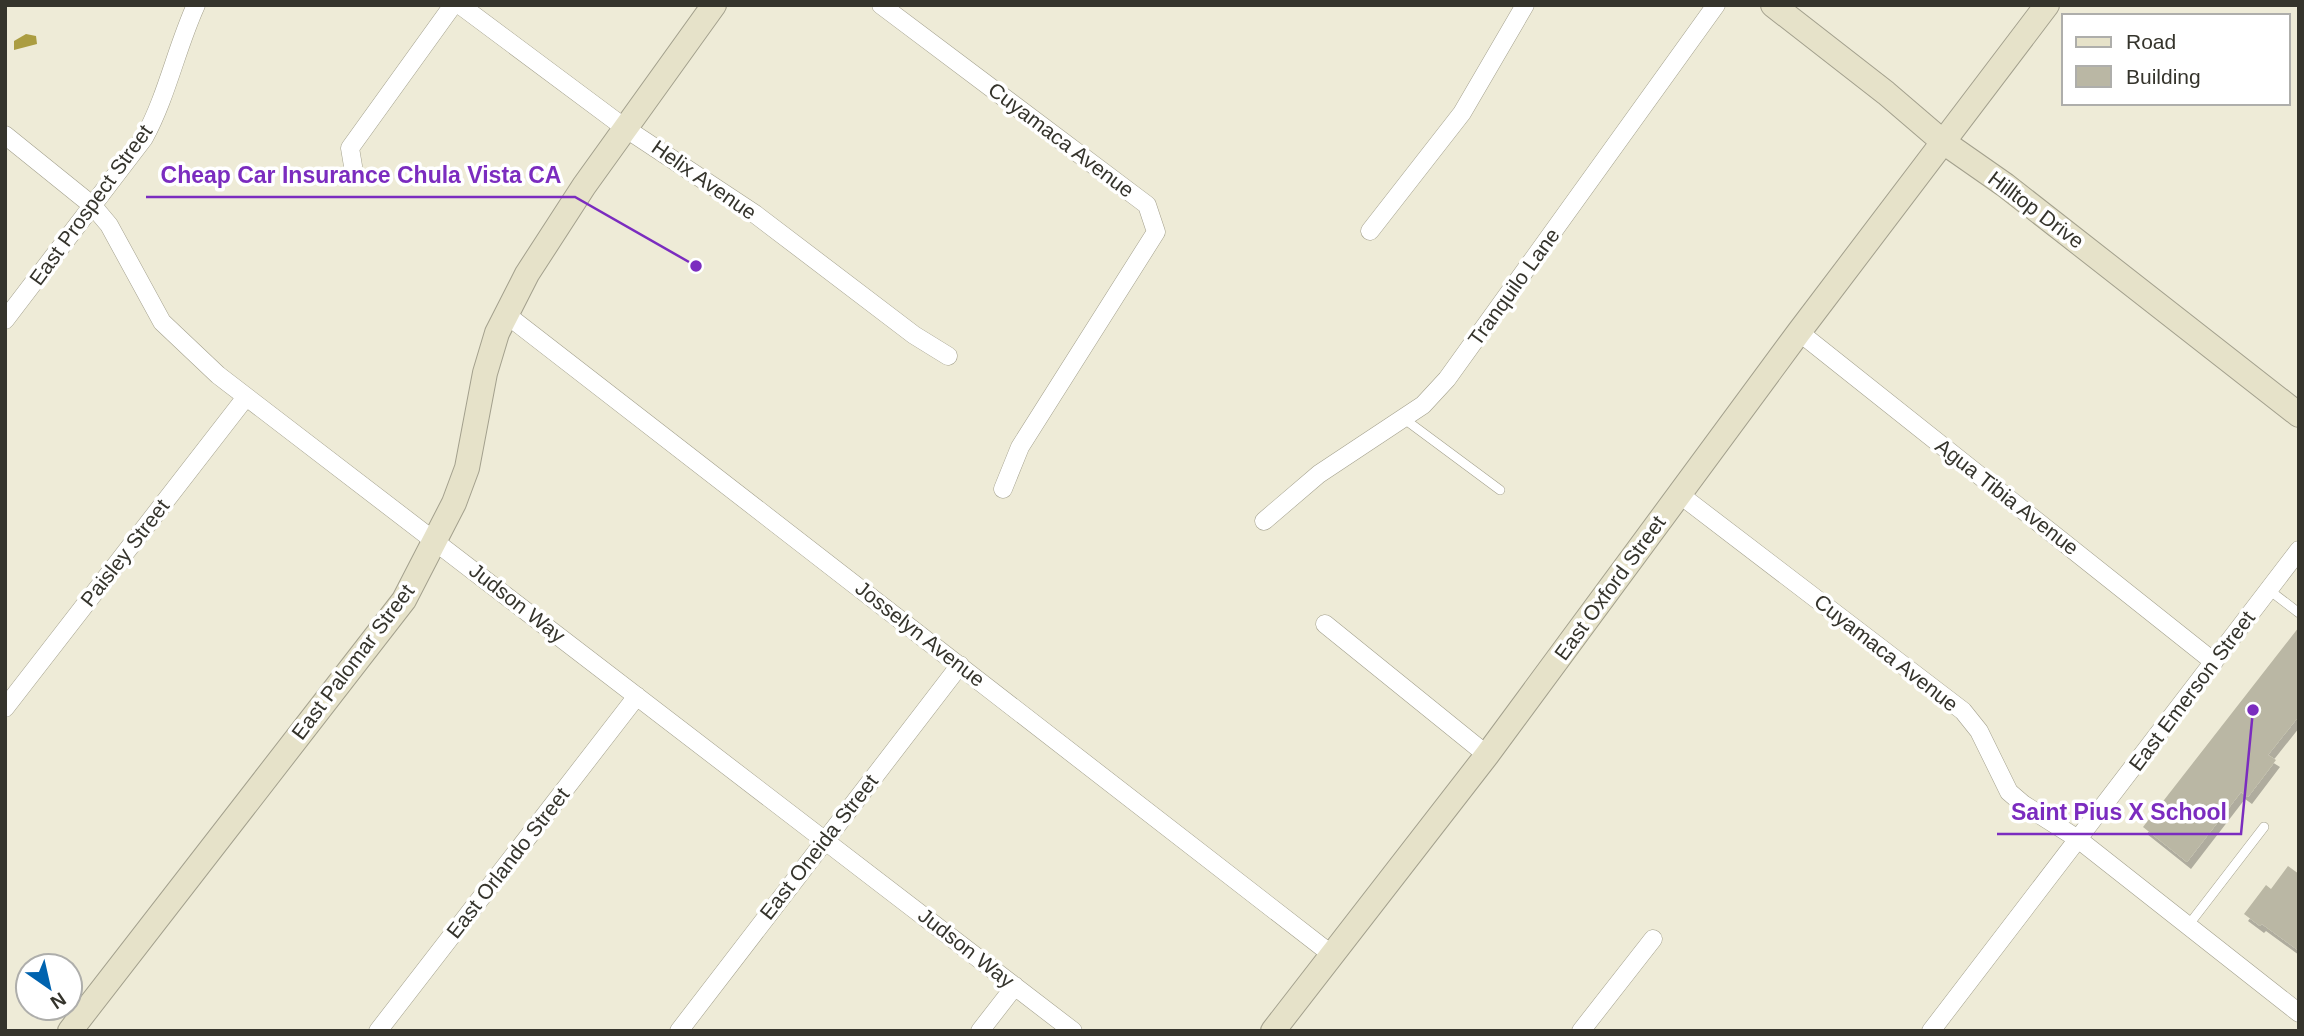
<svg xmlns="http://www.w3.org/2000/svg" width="2304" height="1036" viewBox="0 0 2304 1036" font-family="Helvetica,sans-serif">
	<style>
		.water { fill: #ab9d41 }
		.building { fill: #bab7a4; filter: url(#shadow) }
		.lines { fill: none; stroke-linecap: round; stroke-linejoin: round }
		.lane-casing { stroke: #a3a08d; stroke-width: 10 }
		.street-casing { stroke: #a3a08d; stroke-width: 19 }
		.secondary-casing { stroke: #a3a08d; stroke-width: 26 }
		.lane { stroke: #fff; stroke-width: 9 }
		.street { stroke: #fff; stroke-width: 18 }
		.secondary { stroke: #e6e2c9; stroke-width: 24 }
		.labels { text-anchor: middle; stroke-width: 7; stroke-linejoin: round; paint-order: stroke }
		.street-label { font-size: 21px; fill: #35342c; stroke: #fff }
		.leader { fill: none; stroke: #7b2cbf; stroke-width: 2.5 }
		.callout-dot { fill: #7b2cbf; stroke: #fff; stroke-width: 2.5 }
		.callout-label { font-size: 23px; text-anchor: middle; font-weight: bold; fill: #7b2cbf; stroke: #fff; stroke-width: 7; stroke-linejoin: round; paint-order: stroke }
	</style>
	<defs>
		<filter id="shadow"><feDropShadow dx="4" dy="7" stdDeviation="0" flood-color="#0004"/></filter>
	</defs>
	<rect width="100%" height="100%" fill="#eeebd7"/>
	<path class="water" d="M26 34 36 36 37 44 14 50V41Z"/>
	<path class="building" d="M2299 627V716L2268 755 2276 760 2248 797 2241 792 2187 862 2143 827Z
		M2288 866 2299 874V951L2262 924 2260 926 2244 914 2266 885 2271 889Z"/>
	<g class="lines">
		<defs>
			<path id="lane" d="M1403 418 1500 490
				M2269 590 2299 613
				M2187 927 2264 827"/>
			<path id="street" d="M460 5 625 128 755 214 914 335 948 356
				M881 5 1147 205 1156 232 1020 447 1003 489
				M5 135 93 206 109 225 162 322 218 375 1073 1031
				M353 166 350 148 453 5
				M1370 231 1462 113 1525 5
				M507 315 1331 954
				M5 320 144 138C167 96 176 49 196 5
				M1799 332 2214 662
				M1679 494 1963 711 1979 731 2009 792 2023 804 2078 839 2299 1013
				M1264 521 1319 474 1423 405 1447 379 1716 5
				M1325 624 1487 755
				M5 708 246 397
				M378 1031 637 696
				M679 1031 960 665
				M980 1031 1015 986
				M1581 1031 1653 939
				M1931 1031 2299 550"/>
			<path id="secondary" d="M1773 5 1886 93 1942 141 2005 185 2299 415
				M70 1031 404 600 454 503 467 468 485 373 497 333 527 274 584 186 714 5
				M1273 1031 1487 755 1799 332 2047 5"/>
		</defs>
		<use href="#lane" class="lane-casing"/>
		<use href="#street" class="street-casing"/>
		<use href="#secondary" class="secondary-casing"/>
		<use href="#lane" class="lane"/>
		<use href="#street" class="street"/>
		<use href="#secondary" class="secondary"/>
	</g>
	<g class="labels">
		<g class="street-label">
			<text transform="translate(1061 140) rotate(37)" y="7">Cuyamaca Avenue</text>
			<text transform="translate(704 180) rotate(35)" y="7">Helix Avenue</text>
			<text transform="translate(91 205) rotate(-54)" y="7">East Prospect Street</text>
			<text transform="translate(2036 210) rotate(37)" y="7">Hilltop Drive</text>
			<text transform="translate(1514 287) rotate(-54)" y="7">Tranquilo Lane</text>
			<text transform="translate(2007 497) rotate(38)" y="7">Agua Tibia Avenue</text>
			<text transform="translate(125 553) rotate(-52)" y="7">Paisley Street</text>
			<text transform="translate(1610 588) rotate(-54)" y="7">East Oxford Street</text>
			<text transform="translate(517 603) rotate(38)" y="7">Judson Way</text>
			<text transform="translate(920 634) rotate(38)" y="7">Josselyn Avenue</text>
			<text transform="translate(1886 653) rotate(38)" y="7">Cuyamaca Avenue</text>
			<text transform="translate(353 662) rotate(-53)" y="7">East Palomar Street</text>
			<text transform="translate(2192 691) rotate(-53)" y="7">East Emerson Street</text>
			<text transform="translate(819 847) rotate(-52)" y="7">East Oneida Street</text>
			<text transform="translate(508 863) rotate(-52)" y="7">East Orlando Street</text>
			<text transform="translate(966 948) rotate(38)" y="7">Judson Way</text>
		</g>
	</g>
	<path class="leader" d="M696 266L575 197H146M2253 710L2241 834H1997"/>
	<g class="callout-dot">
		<circle cx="696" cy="266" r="7"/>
		<circle cx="2253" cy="710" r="7"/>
	</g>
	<g class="callout-label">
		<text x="361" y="183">Cheap Car Insurance Chula Vista CA</text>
		<text x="2119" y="820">Saint Pius X School</text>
	</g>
	<rect width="2304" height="1036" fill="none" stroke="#35342c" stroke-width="14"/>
	<rect x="2062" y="14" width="228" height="91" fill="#ffffff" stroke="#aeaeab" stroke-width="2"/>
	<rect x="2076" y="37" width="35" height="10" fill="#e6e2c9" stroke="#aeaeab" stroke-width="2"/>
	<text x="2126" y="49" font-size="21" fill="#35342c">Road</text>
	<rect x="2076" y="66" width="35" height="21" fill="#bab7a4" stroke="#aeaeab" stroke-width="2"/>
	<text x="2126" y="84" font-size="21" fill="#35342c">Building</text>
	<g transform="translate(49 987) rotate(146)"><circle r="33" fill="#ffffff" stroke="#aeaeab" stroke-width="2"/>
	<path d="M0-5L12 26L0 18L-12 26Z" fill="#0063af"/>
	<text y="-10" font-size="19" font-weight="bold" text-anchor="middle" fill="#35342c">N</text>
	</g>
</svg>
